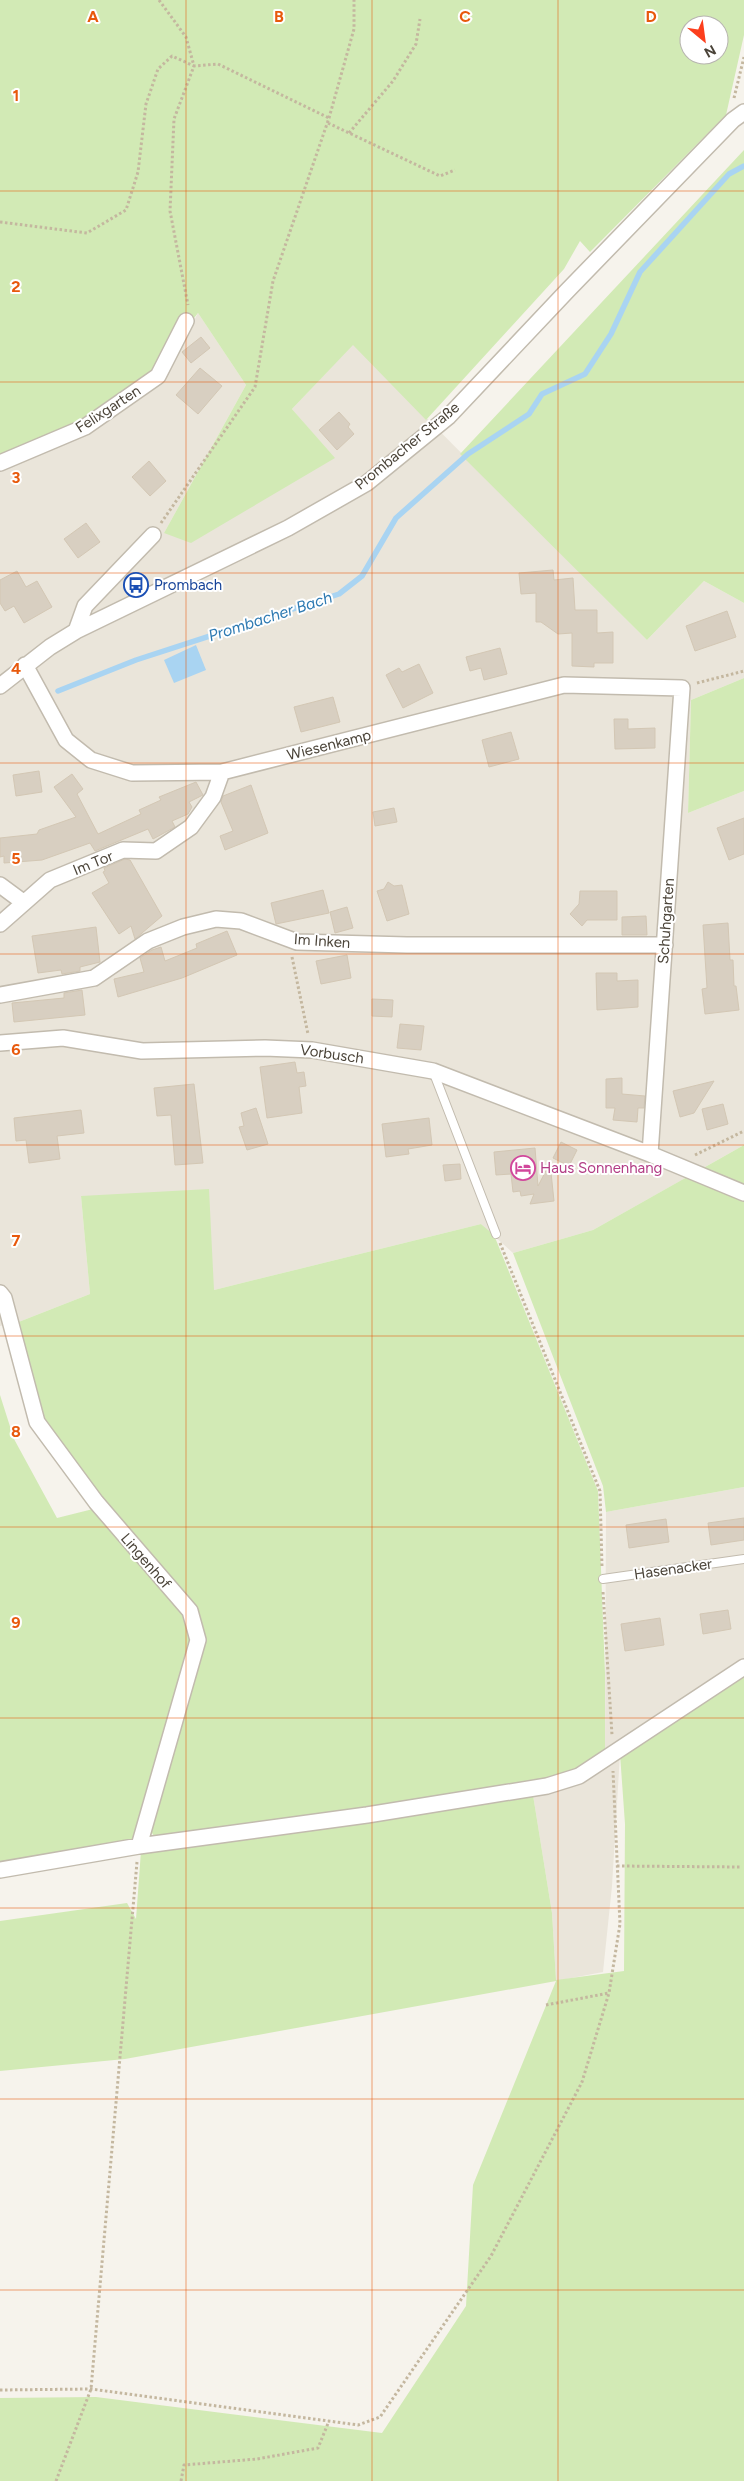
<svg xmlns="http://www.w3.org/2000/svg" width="744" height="2481" viewBox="0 0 744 2481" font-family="Figtree,sans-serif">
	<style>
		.residential { fill: #eae5da }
		.green { fill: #d2eab5; fill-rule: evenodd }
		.water { fill: #a9d4f2 }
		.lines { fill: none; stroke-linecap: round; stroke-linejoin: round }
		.stream { stroke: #a9d4f2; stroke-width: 5.5 }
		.building { fill: #d8cfc1; stroke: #d3c7b4 }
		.lane-casing { stroke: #c2bbae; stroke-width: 10 }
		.street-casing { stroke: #c2bbae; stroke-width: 18 }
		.path { stroke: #c4b79f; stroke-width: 3; stroke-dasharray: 2.5 2.5; stroke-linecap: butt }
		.lane { stroke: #fff; stroke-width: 8 }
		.street { stroke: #fff; stroke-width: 15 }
		.grid { fill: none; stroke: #e8590c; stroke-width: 1; stroke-opacity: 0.55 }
		.labels { text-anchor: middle; stroke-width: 4; stroke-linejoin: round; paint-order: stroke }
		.street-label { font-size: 15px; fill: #4b4439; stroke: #fff }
		.transit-label { font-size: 15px; fill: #164399; stroke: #fff; text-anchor: start }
		.hotel-label { font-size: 15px; fill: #b23c85; stroke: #fff; text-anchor: start }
		.water-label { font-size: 16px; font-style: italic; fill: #2e7ab2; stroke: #fff }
		.grid-label { font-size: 16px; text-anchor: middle; font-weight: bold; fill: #e8590c; stroke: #fff; stroke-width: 4; stroke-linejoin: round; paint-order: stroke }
	</style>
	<rect width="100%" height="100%" fill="#f6f3ec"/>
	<path class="residential" d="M198 313 246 385 164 533 334 458 292 409 353 344 647 640 704 581 744 603V678L691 700 688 813 744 791V1145L593 1230 513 1253 481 1224 214 1290 81 1196 90 1294 16 1323 0 1326V454L44 440 164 377Z
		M744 1487V1663L620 1754 612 1886 603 1972 556 1981 552 1913 533 1795 605 1750 606 1512Z"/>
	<path class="green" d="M0 0H744V35L726 115 590 252 580 241 564 269 426 420 353 345 292 409 335 458 191 543 164 533 246 385 198 313 149 376 80 420 44 440 0 454ZM689 25H719V55H689Z
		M744 150V603L704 581 647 640 460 454Z
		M744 678V791L688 813 691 700Z
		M744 1145V1189L698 1171Z
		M687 1177 744 1200V1487L606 1512 603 1486 513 1253 593 1230Z
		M209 1189 214 1290 481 1224 494 1235 598 1491 605 1673V1750L557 1780 161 1839 154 1836 150 1830 201 1638 40 1418 16 1323 90 1294 81 1196Z
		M0 1395 14 1439 57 1518 93 1509 186 1613 192 1642 133 1840 0 1864Z
		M744 1663V2481H0V2398L96 2397 382 2433 466 2306 473 2185 556 1981 125 2059 0 2071V1921L127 1903 136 1919 141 1851 533 1795 552 1913 556 1980 624 1971 625 1824 620 1754Z"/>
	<path class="water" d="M196 645 206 670 174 683 164 660Z"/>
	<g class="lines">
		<path class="stream" d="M58 691 136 660 339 594 362 576 396 518 468 454 529 414 542 394 585 374 611 334 640 272 729 174 744 166"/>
	</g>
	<path class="building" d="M201 337 210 348 191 363 182 352Z
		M200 368 222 386 198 414 176 395Z
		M339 412 350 424 348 427 354 434 337 450 319 430Z
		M149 461 166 481 150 496 132 477Z
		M86 523 100 542 78 558 64 539Z
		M553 570 554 580 573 578 575 610H597V633L613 632V663H594V667L572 666V633L558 634 541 622H536V593L521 594 519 573Z
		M17 571 26 587 37 581 52 607 24 623 14 606 5 611 0 603V580Z
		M727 611 736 637 695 651 686 626Z
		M500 648 507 674 484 680 481 668 470 671 466 657Z
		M419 664 433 693 403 708 386 675 399 668 402 672Z
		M333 697 340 722 301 732 294 707Z
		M614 719H628V729L655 728V748L615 749Z
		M511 732 519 759 489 767 482 740Z
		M39 771 42 792 16 796 13 775Z
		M72 774 83 789 77 794 98 834 141 814 139 810 161 800 159 797 196 782 203 795 189 802 192 807 188 814 172 821 175 827 153 839 148 829 95 851 90 843 42 860 4 863V856L0 857V838L37 834 39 830 76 817 54 787Z
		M251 785 268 833 225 850 220 836 233 831 221 802 223 796Z
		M394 808 397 822 375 826 373 812Z
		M744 818V854L729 860 717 828Z
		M125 859 130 860 162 916 135 939 131 926 119 934 92 893 109 883 103 872 105 871 104 868Z
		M388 882 394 886 402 885 409 914 387 921 377 891 384 889Z
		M323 890 329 913 276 924 271 903Z
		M580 891H617V920H587L582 926 570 914 579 904Z
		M347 907 353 928 335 933 330 912Z
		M646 916 647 935H622V917Z
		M728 923 730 960H733L734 986H736L739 1010 705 1014 702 989 707 988 703 925Z
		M96 927 100 962 80 967V971L62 974 61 970 38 973 32 936Z
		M227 931 237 955 182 978 118 997 114 979 144 972 140 958 152 950 161 947 165 961 197 948 196 944Z
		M347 955 351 978 321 984 316 961Z
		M596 973H617V981L638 980V1007L597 1010Z
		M82 990 85 1015 14 1022 12 1003 64 998V993Z
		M372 999 393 1000 392 1017 372 1016Z
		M400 1024 424 1026 421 1050 397 1048Z
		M295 1062 297 1073 304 1072 306 1086 299 1087 302 1113 267 1118 260 1067Z
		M622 1078V1094L645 1096 644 1108H638L637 1122 613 1120 615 1108H606V1079Z
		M714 1081 694 1113 680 1117 673 1091Z
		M194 1084 203 1163 175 1165 171 1115 157 1116 154 1088Z
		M723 1104 728 1124 707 1130 702 1109Z
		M256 1108 268 1144 247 1150 239 1127 244 1126 241 1113Z
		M81 1110 84 1133 57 1136 60 1159 29 1163 26 1140 16 1141 14 1118Z
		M429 1118 432 1145 408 1149 409 1154 386 1157 382 1124Z
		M561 1142 577 1150 569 1166 553 1158Z
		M535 1148 538 1186 550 1163 554 1201 530 1204 534 1194 521 1196 520 1191 513 1192 511 1174 496 1175 494 1152Z
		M460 1164 461 1179 445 1181 443 1165Z
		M744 1518V1540L711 1545 708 1523Z
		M666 1519 669 1542 629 1548 626 1525Z
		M728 1610 731 1629 703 1634 700 1614Z
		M660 1618 664 1645 625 1651 621 1624Z"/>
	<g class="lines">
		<defs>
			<path id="lane" d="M433 1071 496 1234
				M603 1579 744 1559"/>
			<path id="street" d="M0 463 85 427 158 376 186 321
				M76 631 85 606 153 535
				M25 665 66 740 91 760 132 773 222 772 564 685 682 688 650 1154
				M0 686 50 647 76 631 288 528 367 483 448 417 567 291 733 120 744 112
				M0 885 23 902
				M0 924 50 880 123 850 156 851 191 827 213 797 222 772
				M0 995 94 978 148 941 183 927 216 919 241 921 297 942 407 945H665
				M0 1043 63 1038 142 1051 265 1048 312 1050 433 1071 650 1154 744 1193
				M0 1293 4 1298 37 1422 96 1502 190 1611 198 1640 139 1846
				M0 1870 139 1846 367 1815 547 1786 579 1776 744 1667"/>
		</defs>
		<use href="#lane" class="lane-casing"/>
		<use href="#street" class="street-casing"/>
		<path class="path" d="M159 0 186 37 194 66 218 64 329 118
			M734 98 744 57
			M328 123 440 176 455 170
			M349 133 393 81 416 44 420 19
			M0 222 87 233 126 210 138 172 146 104 158 69 172 56 194 66 174 119 170 211 188 305
			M161 523 255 387 273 281 329 118 354 29V0
			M697 683 744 671
			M292 957 308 1034
			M695 1155 744 1131
			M500 1243 600 1491 602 1568
			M603 1592 612 1735
			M617 1866 740 1867
			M546 2005 609 1993
			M0 2390 91 2389 358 2425 380 2417 491 2256 582 2082 609 1993 620 1924 613 1771
			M56 2481 91 2389 137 1862
			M181 2481 184 2465 257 2459 318 2448 329 2421"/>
		<use href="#lane" class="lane"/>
		<use href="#street" class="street"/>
	</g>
	<path class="grid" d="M186 0V2481M372 0V2481M558 0V2481M0 191H744M0 382H744M0 573H744M0 763H744M0 954H744M0 1145H744M0 1336H744M0 1527H744M0 1718H744M0 1908H744M0 2099H744M0 2290H744"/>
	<defs>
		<symbol id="bus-ring" viewBox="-11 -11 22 22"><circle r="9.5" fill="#fff" stroke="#1a4fb4" stroke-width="1.5"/><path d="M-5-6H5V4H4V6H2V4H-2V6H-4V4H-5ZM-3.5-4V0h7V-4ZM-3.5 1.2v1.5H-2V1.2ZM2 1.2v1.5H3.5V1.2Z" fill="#1a4fb4"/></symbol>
		<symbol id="hotel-ring" viewBox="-11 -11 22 22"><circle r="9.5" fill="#fff" stroke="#d1479c" stroke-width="1.5"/><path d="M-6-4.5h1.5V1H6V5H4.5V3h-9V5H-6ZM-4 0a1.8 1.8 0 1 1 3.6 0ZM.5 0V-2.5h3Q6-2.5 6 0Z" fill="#d1479c"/></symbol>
	</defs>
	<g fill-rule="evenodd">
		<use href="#bus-ring" x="122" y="571" width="28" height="28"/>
		<use href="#hotel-ring" x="509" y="1154" width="28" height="28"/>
	</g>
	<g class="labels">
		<g class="street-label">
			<text transform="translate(108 409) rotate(-33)" y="5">Felixgarten</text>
			<text transform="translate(407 446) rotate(-39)" y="5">Prombacher Straße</text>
			<text transform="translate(329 745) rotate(-14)" y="5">Wiesenkamp</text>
			<text transform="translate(93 863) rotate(-22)" y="5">Im Tor</text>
			<text transform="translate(666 921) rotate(-86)" y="5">Schuhgarten</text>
			<text transform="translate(322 941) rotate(4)" y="5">Im Inken</text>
			<text transform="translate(332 1054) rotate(8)" y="5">Vorbusch</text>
			<text transform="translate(146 1561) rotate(49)" y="5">Lingenhof</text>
			<text transform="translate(673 1569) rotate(-8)" y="5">Hasenacker</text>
		</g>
		<g class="transit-label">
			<text x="154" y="590">Prombach</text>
		</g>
		<g class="hotel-label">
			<text x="540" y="1173">Haus Sonnenhang</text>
		</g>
		<g class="water-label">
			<text transform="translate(270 616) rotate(-18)" y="6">Prombacher Bach</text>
		</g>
	</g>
	<g class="grid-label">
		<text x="93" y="22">A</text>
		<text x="279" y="22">B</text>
		<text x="465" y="22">C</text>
		<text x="651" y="22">D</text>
		<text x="16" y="101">1</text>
		<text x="16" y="292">2</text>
		<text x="16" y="483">3</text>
		<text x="16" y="674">4</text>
		<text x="16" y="864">5</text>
		<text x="16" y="1055">6</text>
		<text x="16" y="1246">7</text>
		<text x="16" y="1437">8</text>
		<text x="16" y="1628">9</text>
	</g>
	<g transform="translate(704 40) rotate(151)"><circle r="24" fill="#ffffff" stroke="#b7b4b0"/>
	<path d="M0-4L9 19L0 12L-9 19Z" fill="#fc3f1d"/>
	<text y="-8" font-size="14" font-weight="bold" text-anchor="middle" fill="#4b4439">N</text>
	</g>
</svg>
